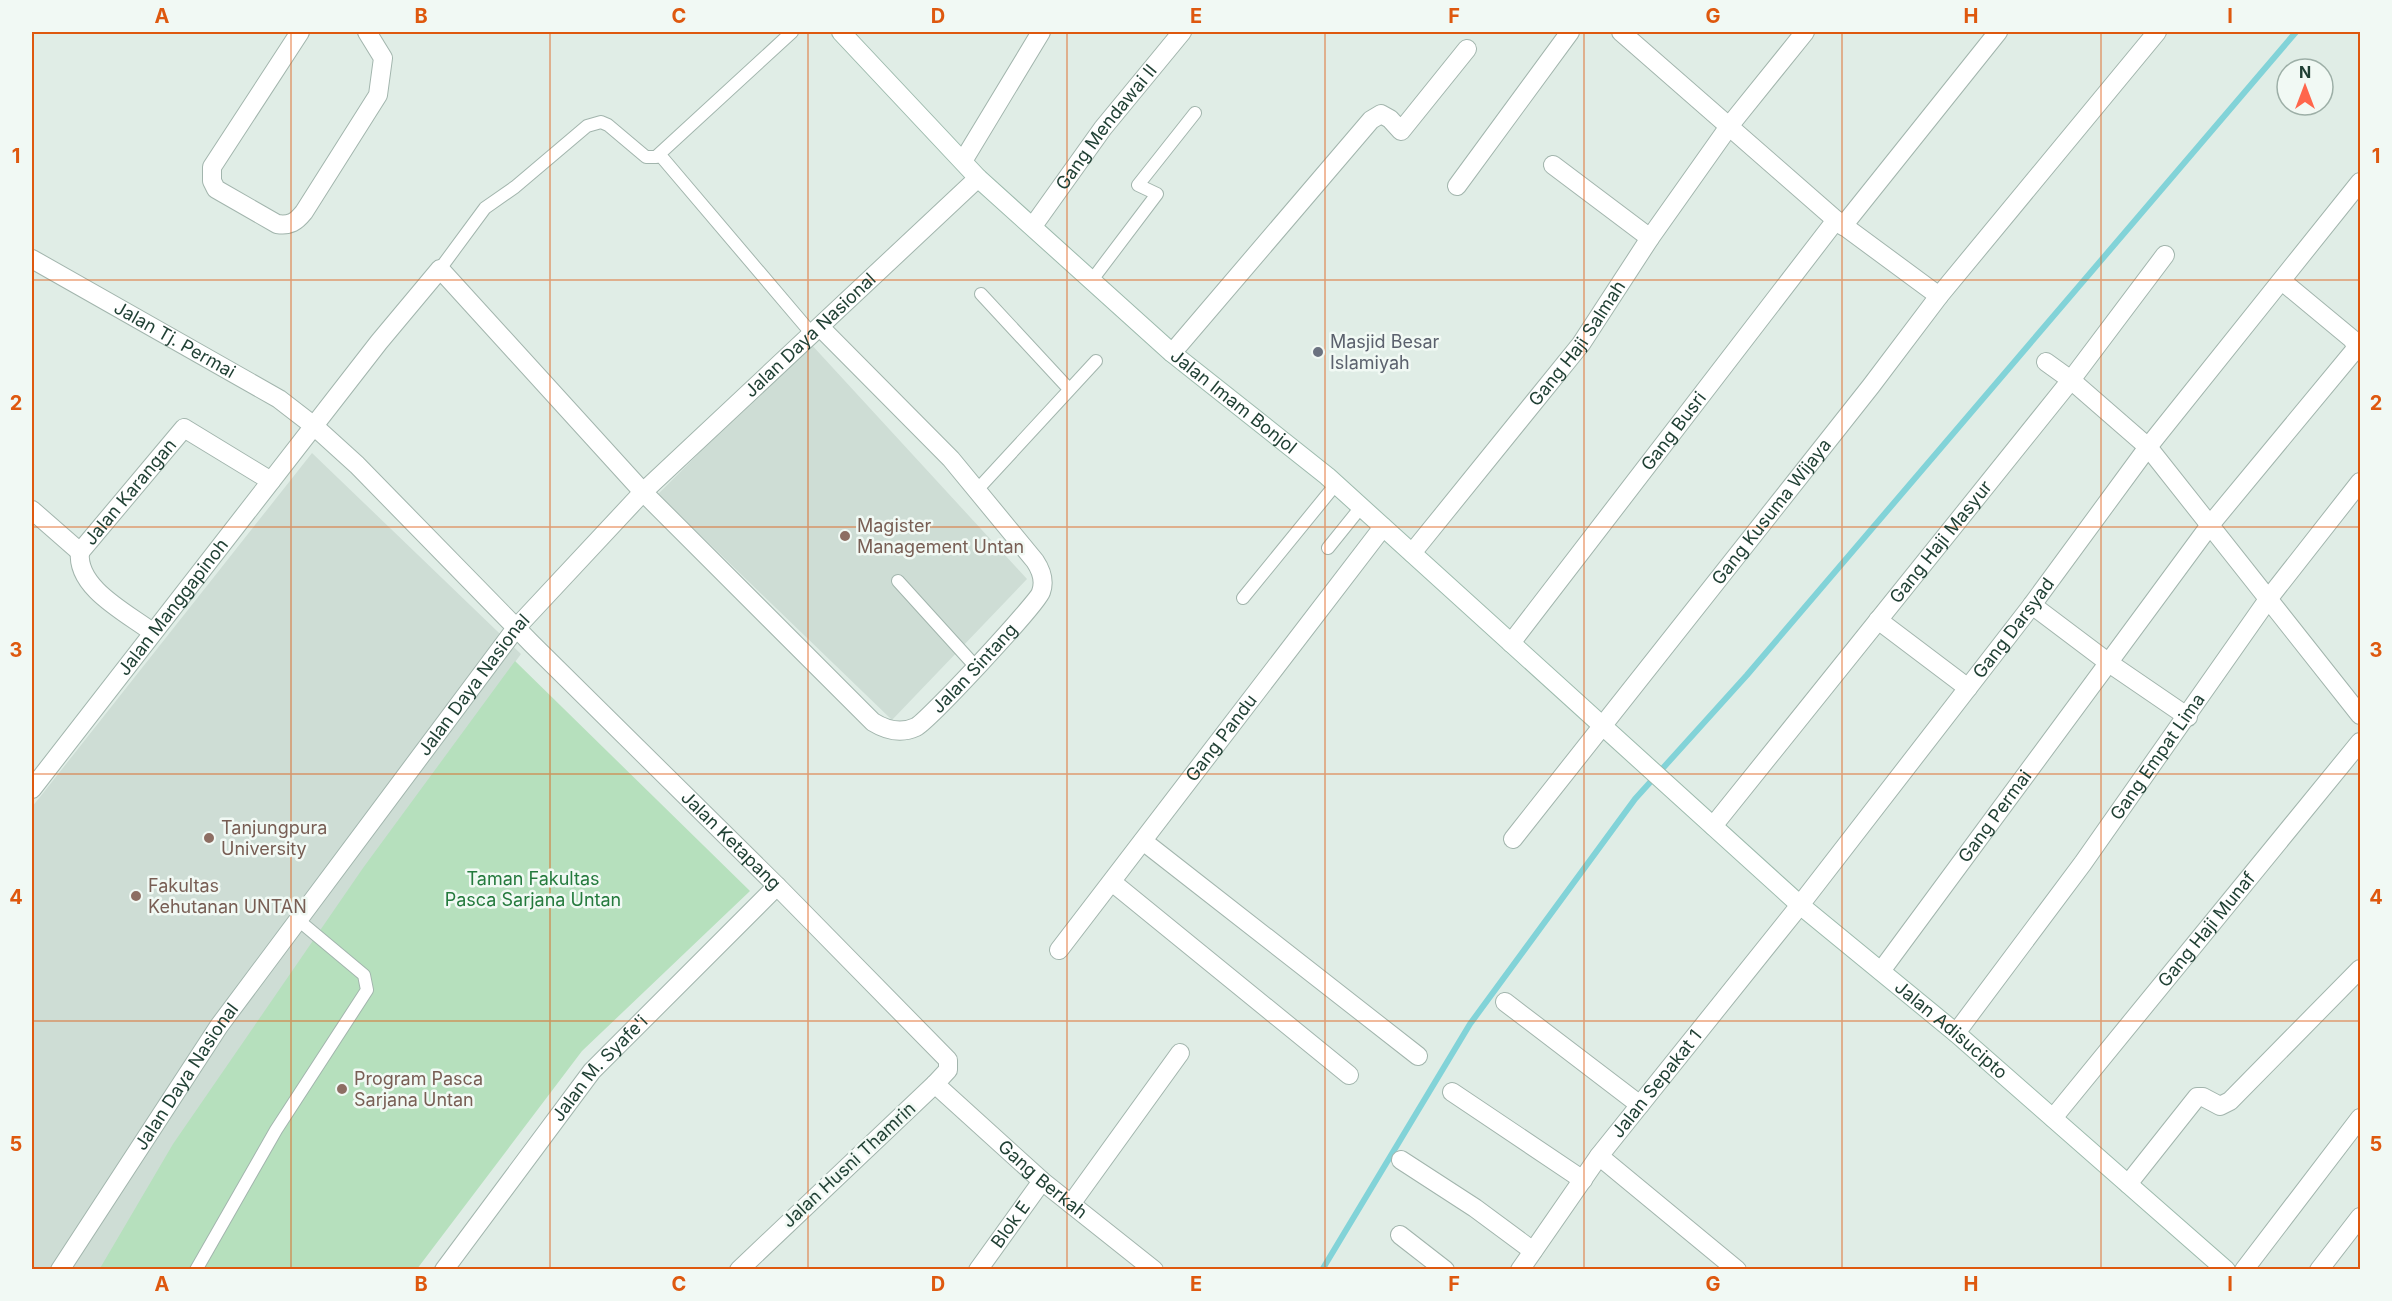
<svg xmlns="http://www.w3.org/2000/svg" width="2392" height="1301" viewBox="0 0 2392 1301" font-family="Inter,sans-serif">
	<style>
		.built { fill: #ceddd5 }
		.green { fill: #b6e0bd }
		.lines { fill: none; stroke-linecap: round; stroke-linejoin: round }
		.stream { stroke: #82d3d8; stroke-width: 6 }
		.service-casing { stroke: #a2b5ad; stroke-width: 14 }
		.minor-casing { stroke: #a2b5ad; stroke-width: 20 }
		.tertiary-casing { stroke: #a2b5ad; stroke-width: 20 }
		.secondary-casing { stroke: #9dbaad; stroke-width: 20 }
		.service { stroke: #fff; stroke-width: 12 }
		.minor { stroke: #fff; stroke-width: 18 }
		.tertiary { stroke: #fff; stroke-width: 18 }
		.secondary { stroke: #fff; stroke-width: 18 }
		.grid { fill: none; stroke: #de580e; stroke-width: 1.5; stroke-opacity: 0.55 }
		.worship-dot { fill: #6b7280; stroke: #f1f9f4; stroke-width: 2 }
		.education-dot { fill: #8d6e63; stroke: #f1f9f4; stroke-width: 2 }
		.labels { text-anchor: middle; stroke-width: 5; stroke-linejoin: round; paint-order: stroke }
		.street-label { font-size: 18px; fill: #1f3f33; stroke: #f1f9f4 }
		.worship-label { font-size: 18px; fill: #5b616d; stroke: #f1f9f4; text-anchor: start }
		.education-label { font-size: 18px; fill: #785e54; stroke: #f1f9f4; text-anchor: start }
		.park-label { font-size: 18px; fill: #247a3d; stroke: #f1f9f4 }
		.neatline { fill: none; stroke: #de580e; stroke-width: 2 }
		.grid-label { font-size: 20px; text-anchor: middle; font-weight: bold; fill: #de580e }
	</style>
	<rect width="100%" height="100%" fill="#e0ede6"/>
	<path class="built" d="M810 343 1027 579 892 720 658 494Z
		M312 453 521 654 364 868 417 1269H32V807Z"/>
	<path class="green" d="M515 661 750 891 582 1051 417 1269 99 1270 173 1144 363 868Z"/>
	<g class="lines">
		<path class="stream" d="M1322 1270 1470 1024 1635 799 1747 675 2296 32"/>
		<defs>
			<path id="service" d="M660 155 812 334
				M440 269 485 208 515 187 587 126 601 122 608 125 646 157H656L792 32
				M1092 280 1157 194 1138 185 1195 113
				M981 294 1069 389
				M977 490 1096 361
				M1328 548 1361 507
				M898 581 976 667
				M1243 598 1336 484
				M196 1270 276 1130 367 990 364 975 297 919"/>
			<g id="minor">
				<path d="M300 32 212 167V181L216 189 277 224C290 226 296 222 304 212L378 95 383 58 367 32"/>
				<path d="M1621 32 1836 220 1939 296 2157 32"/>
				<path d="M963 161 1041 32"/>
				<path d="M1553 165 1650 238"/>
				<path d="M1457 186 1570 32"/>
				<path id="s1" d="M1033 226 1103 128 1182 32"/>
				<path d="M1843 226 1998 32"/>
				<path id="s2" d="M32 259 279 399 314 426 357 465 532 644 777 886 948 1060V1070L935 1084 739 1270"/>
				<path d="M1172 353 1371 120 1381 114 1390 119 1401 131 1467 49"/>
				<path d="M2046 362 2071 380 2148 447 2360 715"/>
				<path id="s3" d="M32 510 80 552 184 428 271 481"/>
				<path d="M80 552C76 588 127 613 152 632"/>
				<path id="s4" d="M1412 553 1581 344 1650 238 1730 125 1805 32"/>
				<path d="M2032 605 2109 663 2188 717"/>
				<path d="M1878 620 1968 688"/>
				<path id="s5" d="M1511 643 1836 220"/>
				<path id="s6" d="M32 789 379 342 440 269 643 492 873 722C886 730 901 734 916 727 928 721 1038 603 1041 592 1045 581 1041 570 1035 561L951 459 820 327"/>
				<path id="s7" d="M1713 826 2071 380 2165 255"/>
				<path id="s8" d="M1513 839 1871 386 1939 296"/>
				<path d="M1143 841 1418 1056"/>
				<path d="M1112 882 1349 1075"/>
				<path id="s9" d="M1059 950 1383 527"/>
				<path id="s10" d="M1881 971 2210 525 2354 351 2356 346 2352 339 2282 281"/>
				<path d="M1505 1002 1640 1105"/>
				<path id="s11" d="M1956 1033 2083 863 2269 598 2360 482"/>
				<path id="s12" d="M935 1084 1042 1181 1154 1270"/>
				<path d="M1452 1092 1583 1180"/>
				<path id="s13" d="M2053 1118 2360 742"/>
				<path d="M1599 1156 1737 1270"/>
				<path d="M1401 1160 1475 1208 1533 1251"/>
				<path d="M2128 1184 2197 1097H2203L2220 1106 2230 1101 2360 969"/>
				<path d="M1071 1204 1180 1053"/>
				<path d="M1400 1235 1445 1270"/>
				<path id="s14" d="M444 1270 592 1071 777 886"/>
				<path id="s15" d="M978 1270 1042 1181"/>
				<path id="s16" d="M1520 1270 1599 1156 1800 905 2032 605 2148 447 2360 182"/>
				<path d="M2244 1270 2360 1118"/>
				<path d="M2319 1270 2360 1217"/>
			</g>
			<g id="tertiary">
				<path id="s17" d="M60 1270 219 1026 516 628 643 492 978 178"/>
			</g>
			<g id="secondary">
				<path id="s18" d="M841 32 978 178 1172 353 1327 476 1800 905 1956 1033 2226 1270"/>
			</g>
		</defs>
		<use href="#service" class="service-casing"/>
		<use href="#minor" class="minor-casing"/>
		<use href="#tertiary" class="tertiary-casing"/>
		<use href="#secondary" class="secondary-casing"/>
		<use href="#service" class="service"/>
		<use href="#minor" class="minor"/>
		<use href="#tertiary" class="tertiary"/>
		<use href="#secondary" class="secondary"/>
	</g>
	<path class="grid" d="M291 32V1270M550 32V1270M808 32V1270M1067 32V1270M1325 32V1270M1584 32V1270M1842 32V1270M2101 32V1270M32 280H2360M32 527H2360M32 774H2360M32 1021H2360"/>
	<circle class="worship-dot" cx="1318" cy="352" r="6"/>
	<g class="education-dot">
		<circle cx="845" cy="536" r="6"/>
		<circle cx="209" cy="838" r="6"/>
		<circle cx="136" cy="896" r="6"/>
		<circle cx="342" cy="1089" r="6"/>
	</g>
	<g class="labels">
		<g class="street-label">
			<text dy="6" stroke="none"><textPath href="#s1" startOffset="123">Gang Mendawai II</textPath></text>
			<text dy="6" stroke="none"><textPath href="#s17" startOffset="1203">Jalan Daya Nasional</textPath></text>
			<text dy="6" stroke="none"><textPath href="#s2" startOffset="164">Jalan Tj. Permai</textPath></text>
			<text dy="6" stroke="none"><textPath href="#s4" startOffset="267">Gang Haji Salmah</textPath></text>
			<text dy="6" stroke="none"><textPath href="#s18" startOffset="540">Jalan Imam Bonjol</textPath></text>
			<text dy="6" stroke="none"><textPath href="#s5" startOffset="267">Gang Busri</textPath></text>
			<text dy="6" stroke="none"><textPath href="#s3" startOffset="142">Jalan Karangan</textPath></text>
			<text dy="6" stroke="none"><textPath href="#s8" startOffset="417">Gang Kusuma Wijaya</textPath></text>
			<text dy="6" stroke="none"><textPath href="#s7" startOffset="364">Gang Haji Masyur</textPath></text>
			<text dy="6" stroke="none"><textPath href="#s6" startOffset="230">Jalan Manggapinoh</textPath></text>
			<text dy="6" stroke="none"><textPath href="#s16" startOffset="810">Gang Darsyad</textPath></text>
			<text dy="6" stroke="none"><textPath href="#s6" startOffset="1416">Jalan Sintang</textPath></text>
			<text dy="6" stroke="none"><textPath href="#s17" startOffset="717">Jalan Daya Nasional</textPath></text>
			<text dy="6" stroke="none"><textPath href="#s9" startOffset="267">Gang Pandu</textPath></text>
			<text dy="6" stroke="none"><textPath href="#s11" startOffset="342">Gang Empat Lima</textPath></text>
			<text dy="6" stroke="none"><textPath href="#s10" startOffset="192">Gang Permai</textPath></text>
			<text dy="6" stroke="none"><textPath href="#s2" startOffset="916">Jalan Ketapang</textPath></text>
			<text dy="6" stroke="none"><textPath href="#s13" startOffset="243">Gang Haji Munaf</textPath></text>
			<text dy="6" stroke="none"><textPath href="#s18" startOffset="1494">Jalan Adisucipto</textPath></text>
			<text dy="6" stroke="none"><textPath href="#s14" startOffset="255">Jalan M. Syafe'i</textPath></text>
			<text dy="6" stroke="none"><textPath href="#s17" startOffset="231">Jalan Daya Nasional</textPath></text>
			<text dy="6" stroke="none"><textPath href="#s16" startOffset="231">Jalan Sepakat 1</textPath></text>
			<text transform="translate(849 1165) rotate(-43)" y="6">Jalan Husni Thamrin</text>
			<text dy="6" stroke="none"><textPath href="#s12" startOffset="144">Gang Berkah</textPath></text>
			<text dy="6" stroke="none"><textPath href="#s15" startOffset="56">Blok E</textPath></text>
		</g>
		<g class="worship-label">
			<text x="1330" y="348">Masjid Besar<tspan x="1330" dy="21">Islamiyah</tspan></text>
		</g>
		<g class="education-label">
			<text x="857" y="532">Magister<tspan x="857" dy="21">Management Untan</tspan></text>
			<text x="221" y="834">Tanjungpura<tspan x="221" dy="21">University</tspan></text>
			<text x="148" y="892">Fakultas<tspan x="148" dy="21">Kehutanan UNTAN</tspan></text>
			<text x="354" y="1085">Program Pasca<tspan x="354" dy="21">Sarjana Untan</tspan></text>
		</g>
		<g class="park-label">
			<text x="533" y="885">Taman Fakultas<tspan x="533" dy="21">Pasca Sarjana Untan</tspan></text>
		</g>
	</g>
	<rect width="2392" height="1301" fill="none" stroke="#f1f9f4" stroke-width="66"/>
	<g transform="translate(2305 87)"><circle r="28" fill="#f1f9f4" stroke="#9dafa7" stroke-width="1.5"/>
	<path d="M0-4.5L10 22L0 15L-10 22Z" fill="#ff664c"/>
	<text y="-9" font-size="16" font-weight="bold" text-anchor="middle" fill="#1f3f33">N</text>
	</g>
	<rect x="33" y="33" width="2326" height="1235" class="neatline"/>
	<g class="grid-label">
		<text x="162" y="23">A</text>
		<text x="421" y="23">B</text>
		<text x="679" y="23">C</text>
		<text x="938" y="23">D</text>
		<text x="1196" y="23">E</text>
		<text x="1454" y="23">F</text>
		<text x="1713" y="23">G</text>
		<text x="1971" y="23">H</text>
		<text x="2230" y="23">I</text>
		<text x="16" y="163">1</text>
		<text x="2376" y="163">1</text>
		<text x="16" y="410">2</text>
		<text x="2376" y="410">2</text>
		<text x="16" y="657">3</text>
		<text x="2376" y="657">3</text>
		<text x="16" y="904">4</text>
		<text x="2376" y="904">4</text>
		<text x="16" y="1151">5</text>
		<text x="2376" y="1151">5</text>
		<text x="162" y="1291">A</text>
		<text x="421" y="1291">B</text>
		<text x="679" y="1291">C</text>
		<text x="938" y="1291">D</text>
		<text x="1196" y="1291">E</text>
		<text x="1454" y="1291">F</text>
		<text x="1713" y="1291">G</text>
		<text x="1971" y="1291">H</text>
		<text x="2230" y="1291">I</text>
	</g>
</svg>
